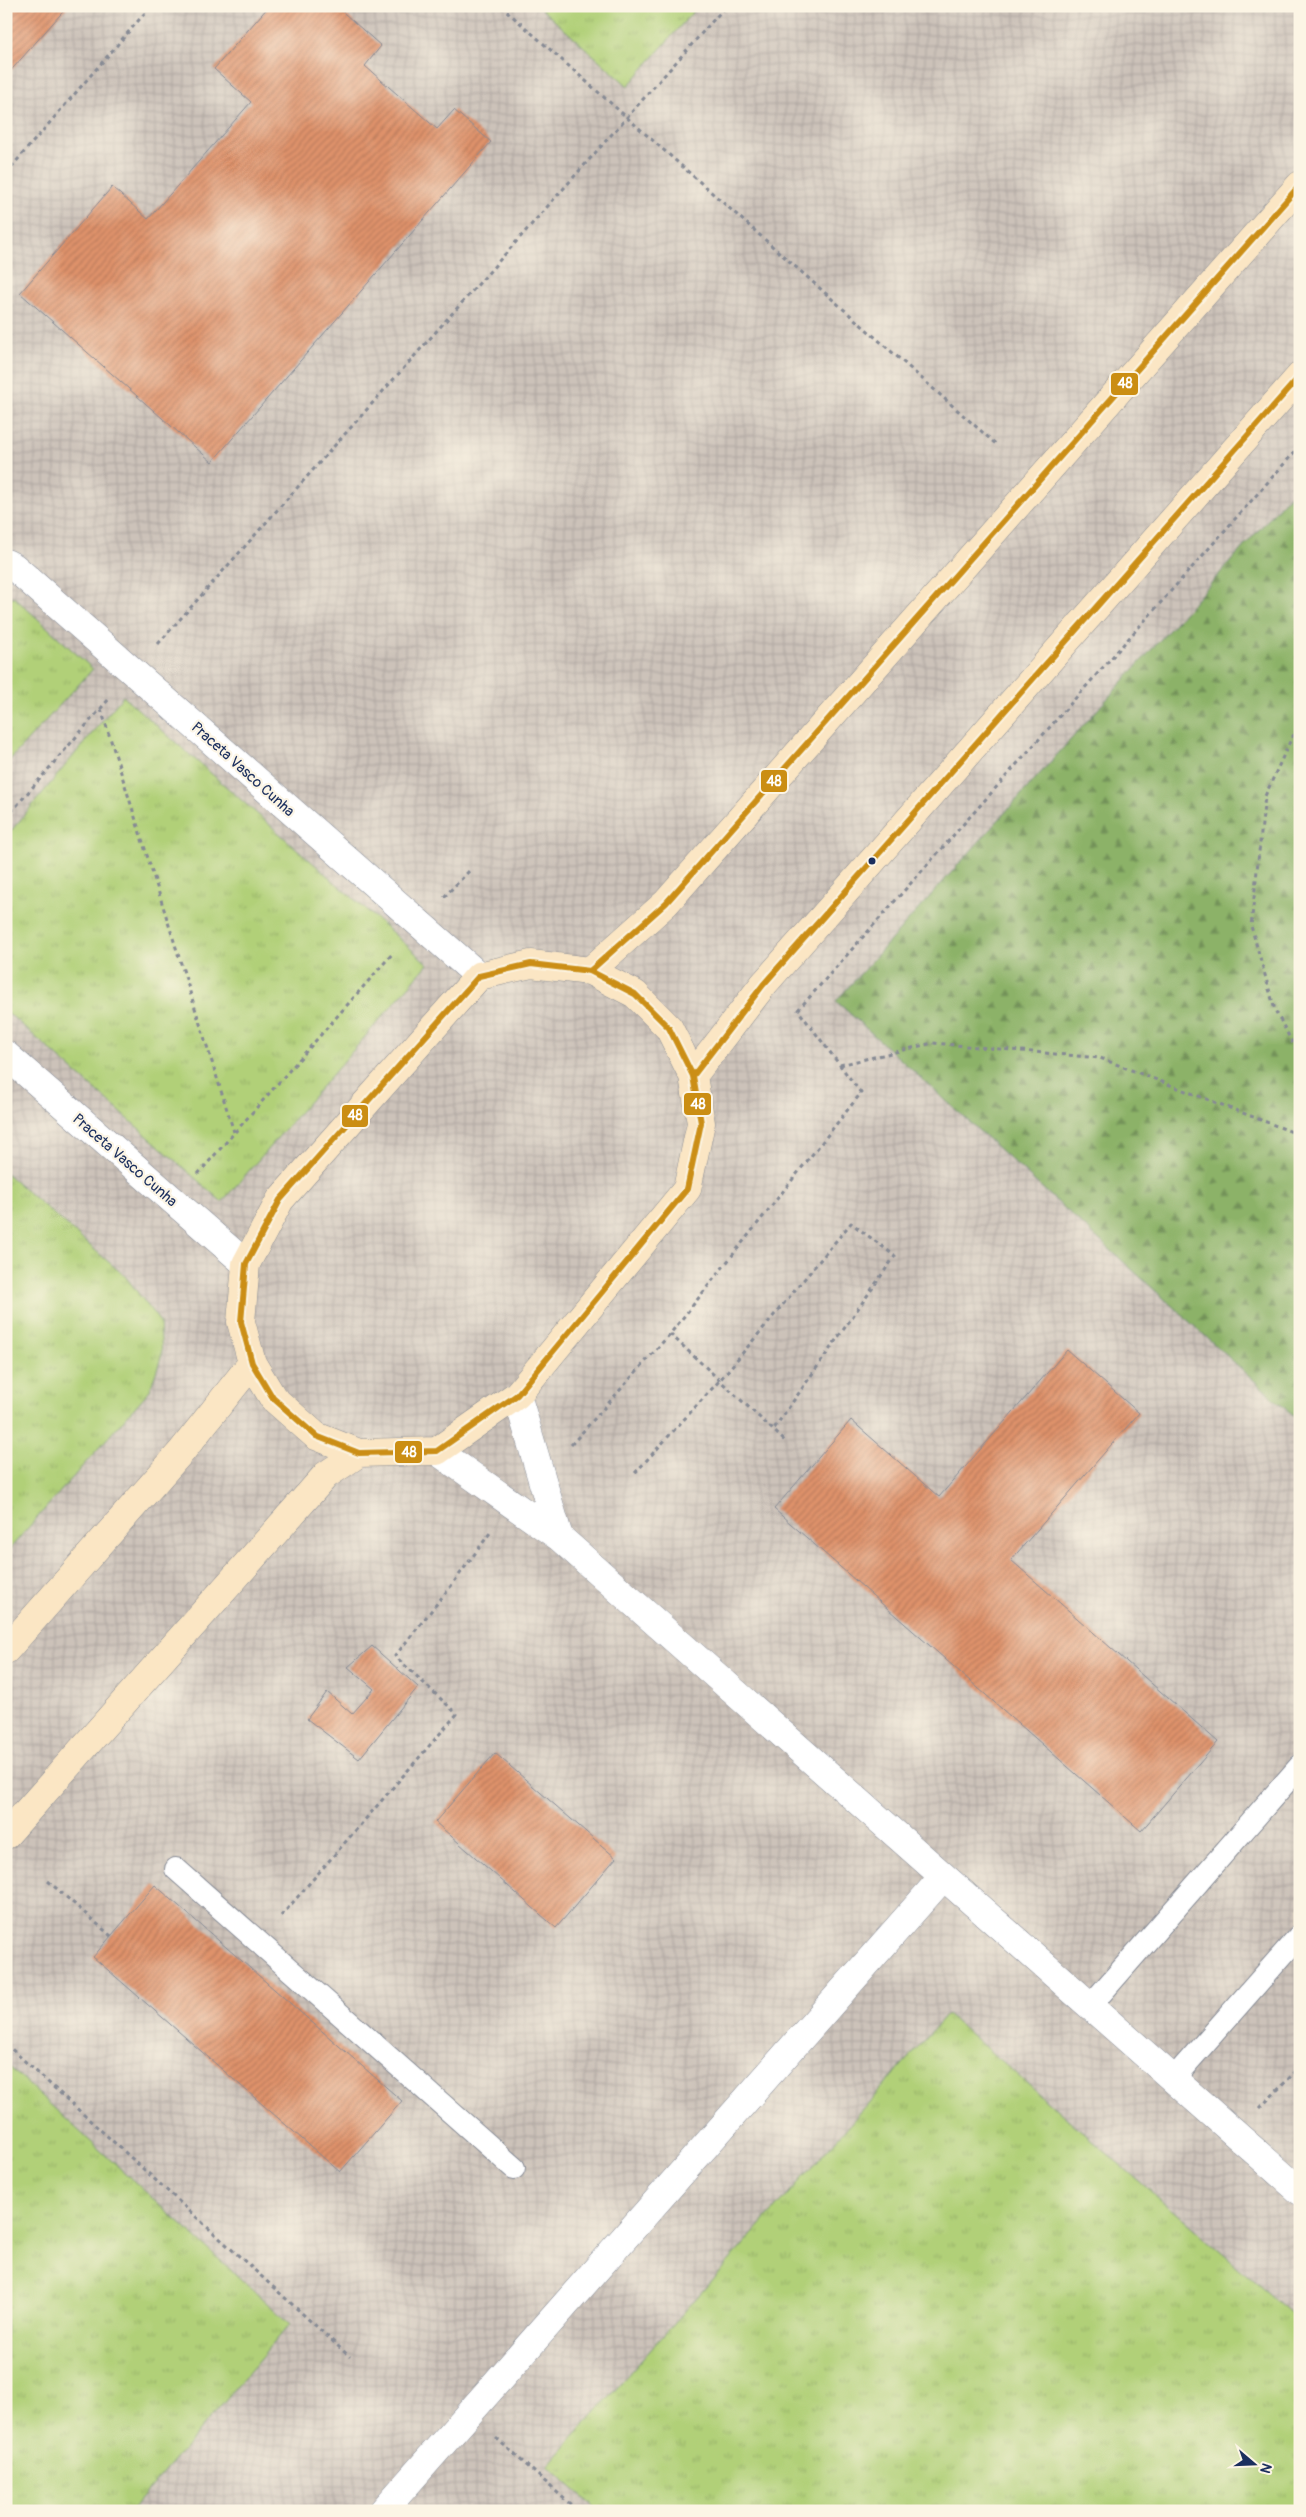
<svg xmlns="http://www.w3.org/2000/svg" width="1306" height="2517" viewBox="0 0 1306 2517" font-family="Pangolin,sans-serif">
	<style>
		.industrial { fill: url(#industrial-grid) }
		.grass { fill: url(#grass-tufts); stroke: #66806b }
		.forest { fill: url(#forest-firs); stroke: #547063 }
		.building { fill: url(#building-hatch) }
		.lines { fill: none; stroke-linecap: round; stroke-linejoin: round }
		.lane-casing { stroke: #868a94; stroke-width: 24 }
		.street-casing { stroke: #868a94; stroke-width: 29 }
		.secondary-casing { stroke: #868a94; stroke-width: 29 }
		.path { stroke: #868a94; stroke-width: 3; stroke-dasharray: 4 4; stroke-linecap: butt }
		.lane { stroke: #fff; stroke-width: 22 }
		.street { stroke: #fff; stroke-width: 28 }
		.secondary { stroke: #fbe6c4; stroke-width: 28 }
		.bus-1-casing { stroke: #fcf5e5; stroke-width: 10 }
		.bus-1 { stroke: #cb8e13; stroke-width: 6 }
		.bus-dot { fill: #1b2f5e; stroke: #fcf5e5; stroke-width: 2 }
		.labels { text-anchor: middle; stroke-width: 4.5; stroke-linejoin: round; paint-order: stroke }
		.street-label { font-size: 15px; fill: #1b2f5e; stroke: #fcf5e5 }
		.line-badge { stroke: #fcf5e5; stroke-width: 2 }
		.badge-label { font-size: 14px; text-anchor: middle; font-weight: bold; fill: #fff }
	</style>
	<defs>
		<pattern id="industrial-grid" width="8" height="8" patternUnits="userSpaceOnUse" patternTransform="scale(1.25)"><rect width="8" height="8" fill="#ccc2b9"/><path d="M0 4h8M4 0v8" fill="none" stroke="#afa7a1"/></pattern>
		<pattern id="grass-tufts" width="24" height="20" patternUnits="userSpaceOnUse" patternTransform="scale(1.25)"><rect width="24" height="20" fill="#b1d078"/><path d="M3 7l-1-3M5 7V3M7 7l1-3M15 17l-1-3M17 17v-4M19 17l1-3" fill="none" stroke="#98b36a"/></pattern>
		<pattern id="forest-firs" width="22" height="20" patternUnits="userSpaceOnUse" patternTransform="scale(1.25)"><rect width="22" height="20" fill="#8cb268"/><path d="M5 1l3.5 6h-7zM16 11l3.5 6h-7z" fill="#729159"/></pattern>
		<pattern id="building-hatch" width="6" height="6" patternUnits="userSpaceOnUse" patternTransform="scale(1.25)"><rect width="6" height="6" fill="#df926a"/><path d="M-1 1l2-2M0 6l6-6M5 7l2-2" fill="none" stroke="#b4785a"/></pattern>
	</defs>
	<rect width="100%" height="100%" fill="#fcf5e5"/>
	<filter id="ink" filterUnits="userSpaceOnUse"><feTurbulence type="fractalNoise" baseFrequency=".02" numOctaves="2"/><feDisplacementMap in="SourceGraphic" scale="10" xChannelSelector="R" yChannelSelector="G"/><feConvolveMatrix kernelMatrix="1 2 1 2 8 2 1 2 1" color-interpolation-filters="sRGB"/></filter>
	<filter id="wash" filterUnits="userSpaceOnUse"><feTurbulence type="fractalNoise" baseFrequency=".0096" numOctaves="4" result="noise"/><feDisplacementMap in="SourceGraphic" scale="20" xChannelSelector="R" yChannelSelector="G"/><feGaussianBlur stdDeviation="1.12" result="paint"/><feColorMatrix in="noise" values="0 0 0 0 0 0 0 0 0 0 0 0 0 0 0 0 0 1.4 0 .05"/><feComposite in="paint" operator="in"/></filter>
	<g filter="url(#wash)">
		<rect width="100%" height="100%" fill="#f2e6c9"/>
		<path class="industrial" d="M6 6H1300V2511H6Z"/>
		<path class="grass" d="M538 6H698L628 86Z
			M6 595 15 598 93 669 6 764Z
			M123 696 428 964 222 1202 6 1011V837Z
			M6 1173 126 1277 160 1322 162 1355 150 1390 6 1553Z
			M947 2014 1300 2321V2511H599L548 2466Z
			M6 2064 290 2324 131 2511H6Z"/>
		<path class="forest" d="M1300 484V1422L836 1001Z"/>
		<g id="blocks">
			<path class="building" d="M6 6H68L6 76Z
				M269 6H336L381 46 365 66 437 129 454 110 491 142 212 462 20 293 112 187 148 219 251 102 214 69Z
				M1067 1350 1139 1413 1011 1560 1218 1742 1141 1831 774 1509 851 1420 939 1497Z
				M372 1646 418 1687 359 1759 307 1719 327 1692 352 1714 374 1689 348 1667Z
				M495 1753 616 1858 556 1928 435 1822Z
				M155 1885 402 2101 340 2172 93 1957Z"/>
		</g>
	</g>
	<g filter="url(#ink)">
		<use href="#blocks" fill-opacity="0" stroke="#868a94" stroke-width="1"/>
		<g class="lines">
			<defs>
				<path id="lane" d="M176 1869 514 2168
					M1090 2006 1300 1766
					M1173 2079 1300 1935"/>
				<path id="street" d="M6 563 14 567 479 976
					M6 1055 246 1264
					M517 1395 559 1537
					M437 1451 559 1537 1300 2191
					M383 2511 943 1877"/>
				<path id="secondary" d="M531 964 590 971 635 994 669 1028 693 1076 701 1123 687 1189 517 1395 437 1451 359 1453 316 1436 273 1398 252 1363 241 1322 246 1264 280 1200 479 976Z
					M590 971 666 903 1300 185
					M693 1076 763 985 1300 376
					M6 1650 182 1451 252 1363
					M6 1835 326 1475 359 1453"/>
			</defs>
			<use href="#lane" class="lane-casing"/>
			<use href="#street" class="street-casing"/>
			<use href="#secondary" class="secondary-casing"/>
			<path class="path" d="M501 6 998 446
				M6 173 151 6
				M158 644 726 6
				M101 709 234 1132
				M1300 729 1292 737 1265 796 1251 926 1275 1010 1300 1057
				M6 818 109 699
				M444 897 471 869
				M840 1065 933 1043 1100 1058 1300 1135
				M198 1174 394 952
				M670 1334 787 1443
				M571 1445 670 1334 861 1093 798 1010 1300 446
				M635 1473 720 1380 851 1223 895 1256 773 1430
				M48 1881 111 1936
				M281 1916 457 1714 395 1656 451 1586 490 1533
				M6 2044 350 2357
				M1260 2108 1300 2067
				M496 2438 578 2511"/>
			<use href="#lane" class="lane"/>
			<use href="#street" class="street"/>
			<use href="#secondary" class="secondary"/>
			<defs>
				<path id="bus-1" d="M531 964 590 971 635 994 669 1028 693 1076 701 1123 687 1189 517 1395 437 1451 359 1453 316 1436 273 1398 252 1363 241 1322 246 1264 280 1200 479 976Z
					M590 971 666 903 1300 185
					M693 1076 763 985 1300 376"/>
			</defs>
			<use href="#bus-1" class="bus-1-casing"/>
			<use href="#bus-1" class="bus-1"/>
		</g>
	</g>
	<circle class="bus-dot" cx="872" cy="861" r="4.5"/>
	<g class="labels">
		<g class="street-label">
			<text transform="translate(243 769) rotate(42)" y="5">Praceta Vasco Cunha</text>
			<text transform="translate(125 1160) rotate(41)" y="5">Praceta Vasco Cunha</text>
		</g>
	</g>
	<g class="line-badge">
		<rect x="1110" y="372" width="29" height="24" rx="5" fill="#cb8e13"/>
		<rect x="760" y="769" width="28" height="24" rx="5" fill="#cb8e13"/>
		<rect x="683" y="1092" width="29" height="24" rx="5" fill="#cb8e13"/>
		<rect x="341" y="1104" width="28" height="24" rx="5" fill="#cb8e13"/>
		<rect x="394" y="1440" width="29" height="24" rx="5" fill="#cb8e13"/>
	</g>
	<g class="badge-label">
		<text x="1125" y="388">48</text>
		<text x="774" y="786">48</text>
		<text x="698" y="1109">48</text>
		<text x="355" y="1120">48</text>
		<text x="409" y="1457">48</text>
	</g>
	<rect width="1306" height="2517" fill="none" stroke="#fcf5e5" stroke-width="25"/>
	<g transform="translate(1254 2464) rotate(109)" stroke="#fcf5e5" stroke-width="4" paint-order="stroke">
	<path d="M0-4L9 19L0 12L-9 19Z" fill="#1b2f5e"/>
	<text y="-8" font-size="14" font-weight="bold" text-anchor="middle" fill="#1b2f5e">N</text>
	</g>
</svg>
